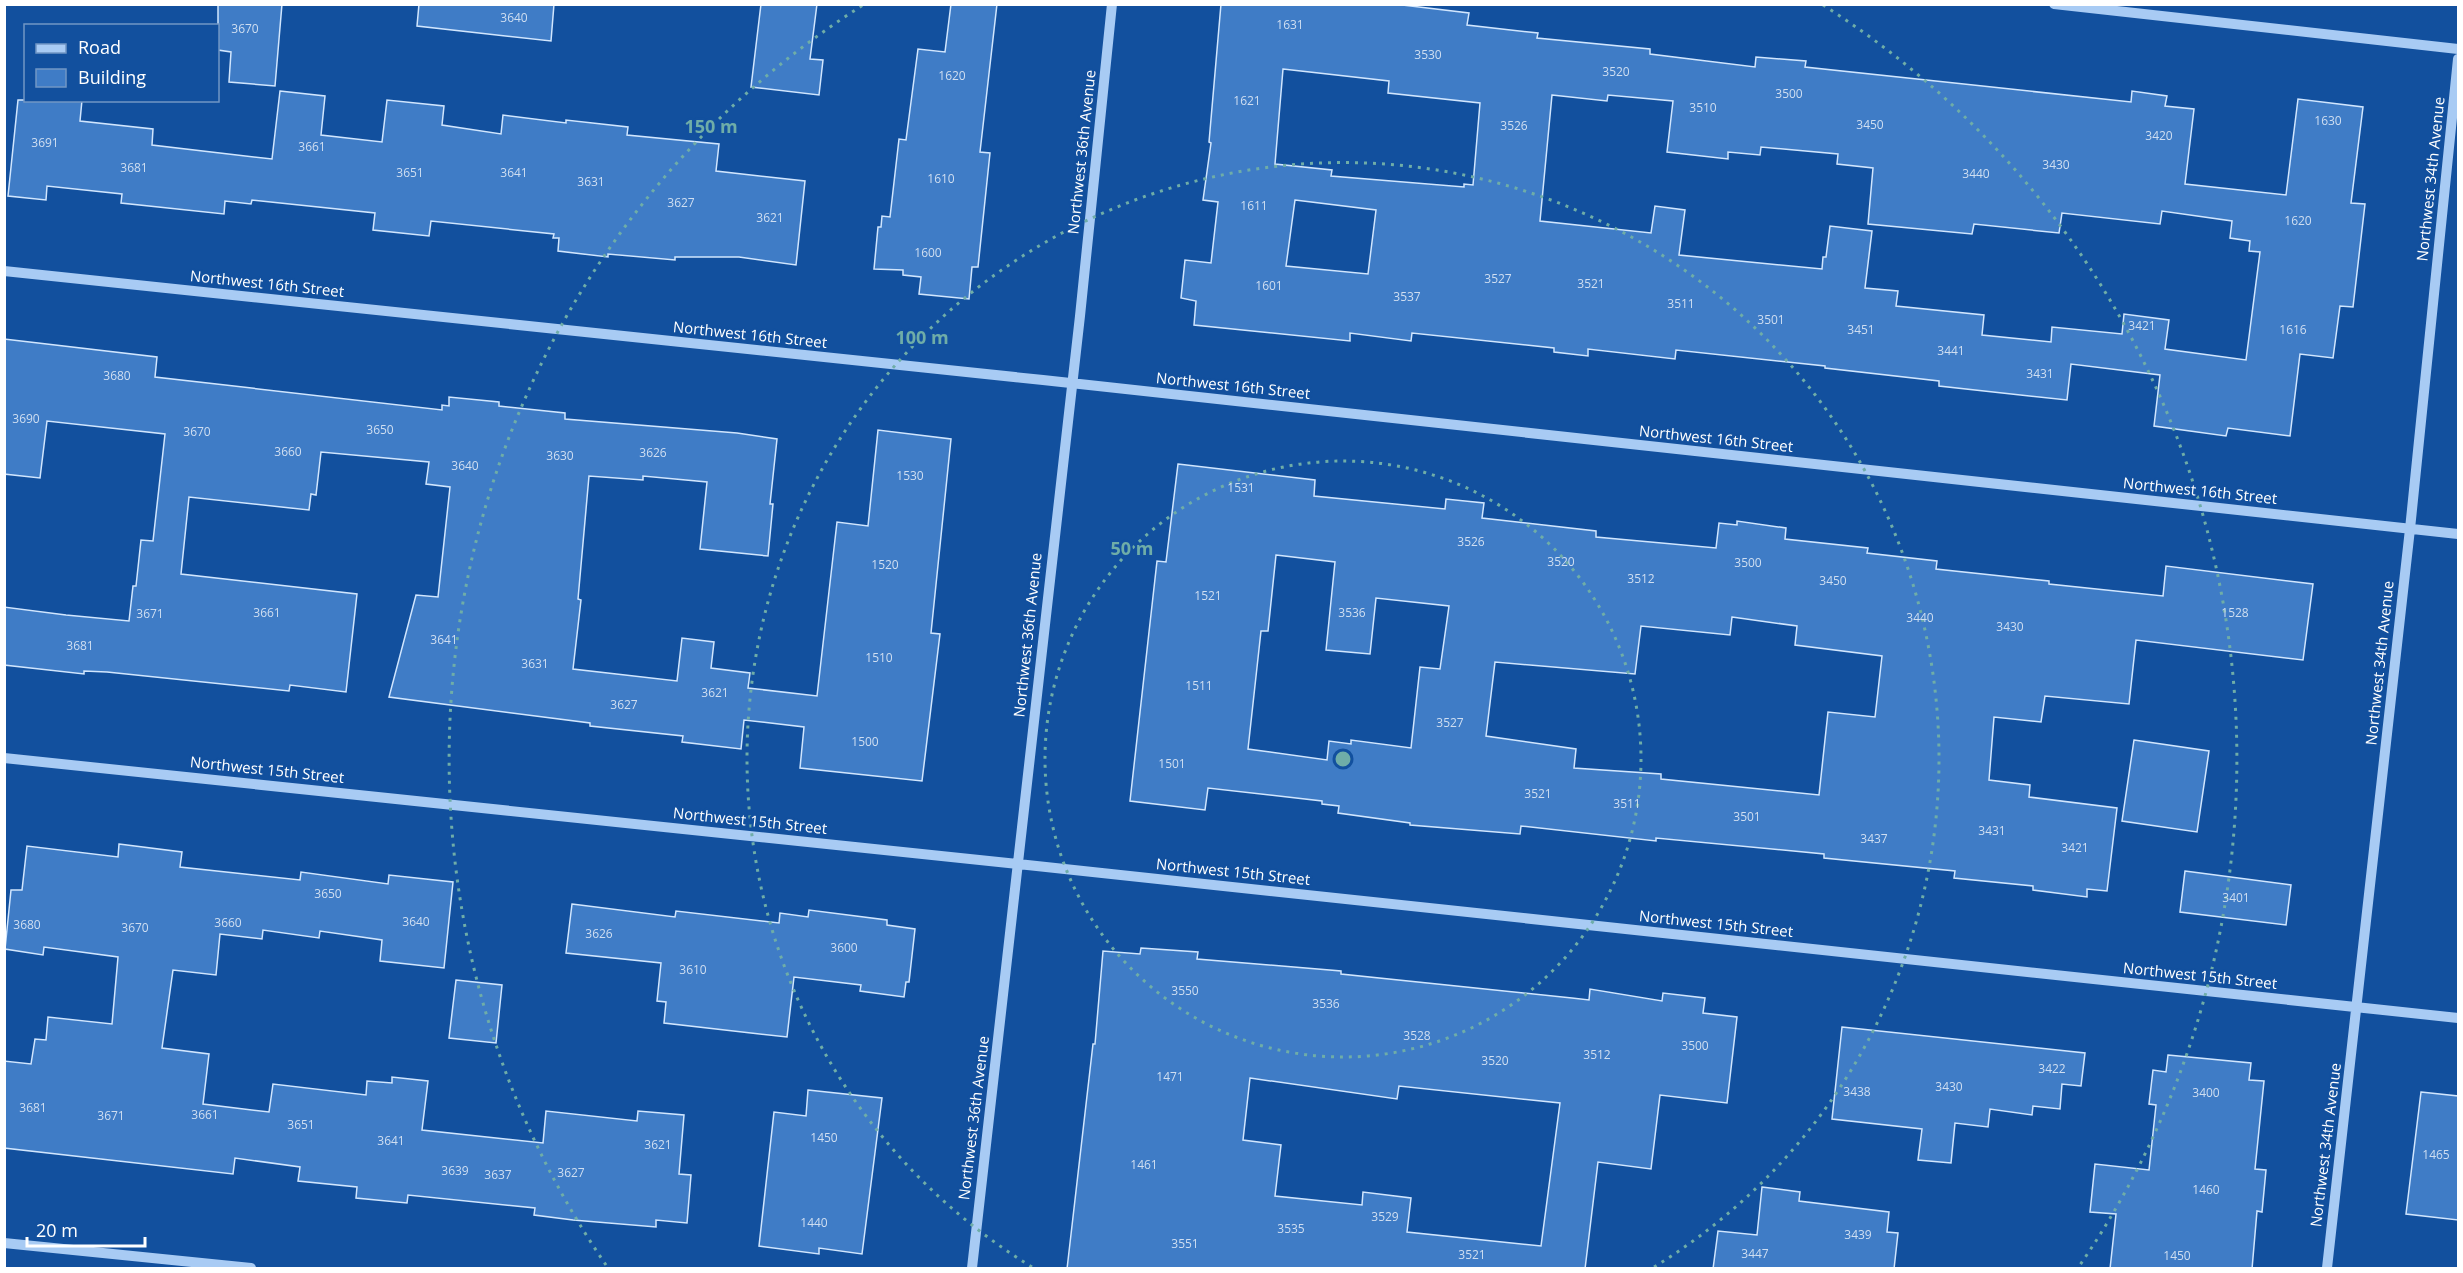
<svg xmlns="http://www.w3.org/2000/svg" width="2463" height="1273" viewBox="0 0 2463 1273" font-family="'Open Sans',sans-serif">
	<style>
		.building { fill: #3f7cc6; stroke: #d1e6fe; stroke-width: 1.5; fill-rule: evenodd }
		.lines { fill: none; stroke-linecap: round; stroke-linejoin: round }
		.minor { stroke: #a8cbf4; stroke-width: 10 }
		.ring { fill: none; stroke: #6fada8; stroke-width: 3; stroke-dasharray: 3 6 }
		.labels { text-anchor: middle; stroke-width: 4.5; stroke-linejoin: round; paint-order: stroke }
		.number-label { font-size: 12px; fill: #cfdef1 }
		.street-label { font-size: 15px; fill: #fff; stroke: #12509e }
		.centre { fill: #6fada8; stroke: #12509e; stroke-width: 3 }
		.ring-label { font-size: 18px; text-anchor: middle; font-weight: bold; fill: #6fada8; stroke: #12509e; stroke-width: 4.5; stroke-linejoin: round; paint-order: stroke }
	</style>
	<rect width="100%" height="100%" fill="#12509e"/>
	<path class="building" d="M218 4H282L275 86 229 82 231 52 218 50Z
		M419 4H554L551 41 417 26Z
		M761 4H817L810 59 823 60 819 95 751 87Z
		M951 4H997L980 152 990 153 978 267H972L969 299 919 294 921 277 903 275V270L874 269 878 227H881L882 216 890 217 899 139 906 140 918 49 945 52Z
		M1221 4H1394L1469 13 1467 25 1538 33 1537 38 1650 49V54L1755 67 1756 57 1806 61 1805 67 2131 102 2132 91 2167 96 2165 106 2194 109 2185 184 2286 195 2298 99 2363 107 2351 203 2365 204 2353 307 2340 306 2333 358 2300 354 2290 436 2228 428 2226 436 2154 426 2160 375 2071 364 2067 400 1939 386V381L1825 368V366L1676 350 1675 359 1588 349V356L1554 352V348L1412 333 1411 341 1350 333V341L1194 325 1196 301 1181 298 1185 260 1211 263 1218 202 1203 200 1211 143 1209 142ZM1283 69 1389 81 1388 93 1480 103 1473 185 1464 184V187L1331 176 1332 170 1275 164ZM1552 95 1607 101 1608 95 1673 101 1667 152 1728 159V152L1760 155 1761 147 1838 154 1837 164 1873 168 1868 224 1972 234 1974 224 2059 233 2062 213 2160 224 2162 211 2232 221 2230 238 2250 241 2249 251 2260 252 2246 360 2165 349 2169 320 2124 314 2122 334 2052 327 2051 342 1982 335 1984 315 1896 306 1898 291 1865 288 1872 231 1830 226 1826 257H1823L1822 269 1679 255 1685 210 1655 206 1651 233 1540 221ZM1295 200 1376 210 1368 274 1286 266Z
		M280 91 325 96 321 135 382 142 387 100 444 106 442 125 501 134 503 115 566 123V120L628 127 627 135 719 144 716 171 805 181 796 265 739 257H675V260L608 254V257L558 251 559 238H553L554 234 431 221 429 236 373 230 375 213 252 200 251 204 225 201 224 214 121 203 122 194 47 186 46 200 8 196 18 100H82L80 121 153 129 152 145 272 159Z
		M4 339 157 357 155 377 442 410V405L449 406V397L499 402V406L565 413V419L737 433 777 439 770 504H773L768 556 700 549 707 482 643 476V480L589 476 578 599 581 600 573 669 677 681 682 638 714 642 711 668 750 673 748 688 817 696 837 522 868 526 878 430 951 439 931 633 940 634 922 781 800 768 804 727 744 720 741 749 682 742 683 736 590 726V723L389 697 416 595 438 597 450 487 426 484 429 462 321 452 316 495 311 494 309 510 189 497 181 574 357 594 346 692 290 685 289 691 107 672 84 671V674L4 665V607L66 615 129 621 133 586H136L141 540 153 541 165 434 47 421 40 478 4 474Z
		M1178 464 1315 480 1314 496 1445 509 1446 499 1484 503 1482 518 1596 531V537L1716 548 1719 523 1737 525V521L1786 528 1785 539 1868 548 1867 553 1937 561 1936 569 2049 581V584L2163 596 2166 566 2313 584 2303 660 2136 640 2129 704 2045 696 2041 722 1994 717 1989 780 2030 785 2029 797 2117 808 2107 891 2087 889V897L2033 890V886L1954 878 1955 871 1824 858V854L1656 838V841L1521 826 1520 834 1410 825V823L1338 813 1339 806 1322 804V801L1208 788 1205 810 1130 801 1157 561 1166 562ZM1276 555 1335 562 1326 650 1370 654 1376 598 1449 606 1440 669 1420 667 1411 748 1351 740V744L1329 741 1327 760 1248 749 1261 631H1268ZM1732 617 1797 626 1795 645 1882 656 1875 717 1828 712 1819 795 1661 779V774L1574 768 1576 749 1486 736 1495 662 1635 674 1641 626 1730 635Z
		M2134 740 2209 751 2197 832 2122 821Z
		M119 844 182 852 180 867 300 880 301 872 388 884 389 875 453 882 444 968 380 961 382 940 320 931 319 938 263 930 262 939 220 934 216 975 173 970 162 1048 209 1054 203 1104 269 1112 273 1084 366 1095 367 1081 392 1083V1077L428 1081 422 1130 543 1143 546 1111 637 1121 638 1111 684 1115 679 1174 691 1175 687 1223 656 1220V1227L573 1220 534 1215 535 1208 408 1195 407 1203 356 1198 357 1187 298 1181 300 1167 235 1158 233 1174 4 1148V1061L31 1064 35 1039 46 1040 48 1017 112 1024 118 957 44 947 43 955 5 949 11 890H22L27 846 118 857Z
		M2185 871 2291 885 2286 925 2180 912Z
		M572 904 675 917 676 911 779 923 780 913 808 917 809 910 887 920V925L915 929 909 982H906L904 997 860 991 861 985 794 977 787 1037 664 1023 666 1002 657 1001 661 963 566 953Z
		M1141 948 1198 952 1197 959 1341 971V974L1572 998 1589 1000 1590 989 1662 1001 1663 993 1705 998 1703 1013 1737 1017 1727 1103 1660 1095 1651 1169 1598 1162 1585 1269H1067L1093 1044H1095L1103 951 1140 954ZM1250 1078 1397 1099 1399 1086 1560 1103 1541 1246 1407 1232 1411 1198 1363 1192 1362 1205 1275 1196 1281 1145 1243 1140Z
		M456 980 502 985 496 1043 449 1038Z
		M1842 1027 2085 1053 2081 1086 2062 1084 2060 1109 2033 1106 2032 1115 1990 1109 1988 1127 1955 1123 1951 1163 1918 1160 1922 1129 1832 1119Z
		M2168 1055 2251 1063 2249 1080 2264 1081 2255 1169 2266 1170 2262 1212 2257 1211 2252 1269H2110L2116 1214 2090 1212 2095 1164 2149 1170 2156 1105 2149 1104 2153 1070 2166 1072Z
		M808 1090 882 1098 862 1254 819 1248V1254L759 1246 774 1112 806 1116Z
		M2421 1092 2458 1096V1220L2406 1214Z
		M1762 1187 1800 1192 1799 1201 1889 1212 1887 1232 1898 1233 1894 1269H1713L1718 1231 1757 1235Z"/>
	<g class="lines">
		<path class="minor" d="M2054 4 2458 49
			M4 271 1043 380 2458 534
			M4 758 1018 864 2458 1018
			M4 1243 251 1268
			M972 1268 1080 316 1112 4
			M2327 1268 2410 529 2458 59"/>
	</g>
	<g class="ring">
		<circle cx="1343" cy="759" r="298"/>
		<path d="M1032 1267A596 596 0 1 1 1654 1267"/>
		<path d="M606 1265A894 894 0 0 1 863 5M1823 5A894 894 0 0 1 2080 1265"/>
	</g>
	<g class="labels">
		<g class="number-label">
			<text x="514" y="22">3640</text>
			<text x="1290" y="29">1631</text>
			<text x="245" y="33">3670</text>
			<text x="1428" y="59">3530</text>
			<text x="1616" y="76">3520</text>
			<text x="952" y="80">1620</text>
			<text x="1789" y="98">3500</text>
			<text x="1247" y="105">1621</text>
			<text x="1703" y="112">3510</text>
			<text x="2328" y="125">1630</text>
			<text x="1870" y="129">3450</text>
			<text x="1514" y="130">3526</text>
			<text x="2159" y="140">3420</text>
			<text x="45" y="147">3691</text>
			<text x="312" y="151">3661</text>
			<text x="2056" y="169">3430</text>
			<text x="134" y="172">3681</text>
			<text x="410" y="177">3651</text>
			<text x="514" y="177">3641</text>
			<text x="1976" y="178">3440</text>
			<text x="941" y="183">1610</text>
			<text x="591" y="186">3631</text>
			<text x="681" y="207">3627</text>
			<text x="1254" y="210">1611</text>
			<text x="770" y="222">3621</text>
			<text x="2298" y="225">1620</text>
			<text x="928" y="257">1600</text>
			<text x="1498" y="283">3527</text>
			<text x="1591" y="288">3521</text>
			<text x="1269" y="290">1601</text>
			<text x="1407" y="301">3537</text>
			<text x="1681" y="308">3511</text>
			<text x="1771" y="324">3501</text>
			<text x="2142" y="330">3421</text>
			<text x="1861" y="334">3451</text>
			<text x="2293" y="334">1616</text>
			<text x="1951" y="355">3441</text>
			<text x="2040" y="378">3431</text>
			<text x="117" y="380">3680</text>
			<text x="26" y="423">3690</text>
			<text x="380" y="434">3650</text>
			<text x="197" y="436">3670</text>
			<text x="288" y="456">3660</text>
			<text x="653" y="457">3626</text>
			<text x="560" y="460">3630</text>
			<text x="465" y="470">3640</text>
			<text x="910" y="480">1530</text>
			<text x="1241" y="492">1531</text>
			<text x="1471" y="546">3526</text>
			<text x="1561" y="566">3520</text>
			<text x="1748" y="567">3500</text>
			<text x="885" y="569">1520</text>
			<text x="1641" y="583">3512</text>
			<text x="1833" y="585">3450</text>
			<text x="1208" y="600">1521</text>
			<text x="267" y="617">3661</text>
			<text x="1352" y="617">3536</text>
			<text x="2235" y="617">1528</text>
			<text x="150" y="618">3671</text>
			<text x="1920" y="622">3440</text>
			<text x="2010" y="631">3430</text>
			<text x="444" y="644">3641</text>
			<text x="80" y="650">3681</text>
			<text x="879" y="662">1510</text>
			<text x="535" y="668">3631</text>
			<text x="1199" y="690">1511</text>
			<text x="715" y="697">3621</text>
			<text x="624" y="709">3627</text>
			<text x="1450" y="727">3527</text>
			<text x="865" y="746">1500</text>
			<text x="1172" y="768">1501</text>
			<text x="1538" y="798">3521</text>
			<text x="1627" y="808">3511</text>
			<text x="1747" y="821">3501</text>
			<text x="1992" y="835">3431</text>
			<text x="1874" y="843">3437</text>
			<text x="2075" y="852">3421</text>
			<text x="328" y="898">3650</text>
			<text x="2236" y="902">3401</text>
			<text x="416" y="926">3640</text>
			<text x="228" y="927">3660</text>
			<text x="27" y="929">3680</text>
			<text x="135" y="932">3670</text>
			<text x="599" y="938">3626</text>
			<text x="844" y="952">3600</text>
			<text x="693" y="974">3610</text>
			<text x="1185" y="995">3550</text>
			<text x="1326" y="1008">3536</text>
			<text x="1417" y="1040">3528</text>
			<text x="1695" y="1050">3500</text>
			<text x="1597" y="1059">3512</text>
			<text x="1495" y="1065">3520</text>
			<text x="2052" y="1073">3422</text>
			<text x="1170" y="1081">1471</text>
			<text x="1949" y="1091">3430</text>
			<text x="1857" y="1096">3438</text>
			<text x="2206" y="1097">3400</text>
			<text x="33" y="1112">3681</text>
			<text x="205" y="1119">3661</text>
			<text x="111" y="1120">3671</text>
			<text x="301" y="1129">3651</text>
			<text x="824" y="1142">1450</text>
			<text x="391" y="1145">3641</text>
			<text x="658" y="1149">3621</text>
			<text x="2436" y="1159">1465</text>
			<text x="1144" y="1169">1461</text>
			<text x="455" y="1175">3639</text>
			<text x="571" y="1177">3627</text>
			<text x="498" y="1179">3637</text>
			<text x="2206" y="1194">1460</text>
			<text x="1385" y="1221">3529</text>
			<text x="814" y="1227">1440</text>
			<text x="1291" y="1233">3535</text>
			<text x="1858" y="1239">3439</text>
			<text x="1185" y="1248">3551</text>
			<text x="1755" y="1258">3447</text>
			<text x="1472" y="1259">3521</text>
			<text x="2177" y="1260">1450</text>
		</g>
		<g class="street-label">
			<text transform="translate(1082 152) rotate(-84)" y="5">Northwest 36th Avenue</text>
			<text transform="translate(2431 179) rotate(-84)" y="5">Northwest 34th Avenue</text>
			<text transform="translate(267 284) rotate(6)" y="5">Northwest 16th Street</text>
			<text transform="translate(750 335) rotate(6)" y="5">Northwest 16th Street</text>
			<text transform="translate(1233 386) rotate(6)" y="5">Northwest 16th Street</text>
			<text transform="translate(1716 439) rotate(6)" y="5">Northwest 16th Street</text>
			<text transform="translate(2200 491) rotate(6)" y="5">Northwest 16th Street</text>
			<text transform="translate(1028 635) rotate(-84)" y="5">Northwest 36th Avenue</text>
			<text transform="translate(2380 663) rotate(-84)" y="5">Northwest 34th Avenue</text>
			<text transform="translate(267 770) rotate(6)" y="5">Northwest 15th Street</text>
			<text transform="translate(750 821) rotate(6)" y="5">Northwest 15th Street</text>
			<text transform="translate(1233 872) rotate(6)" y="5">Northwest 15th Street</text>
			<text transform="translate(1716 924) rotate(6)" y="5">Northwest 15th Street</text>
			<text transform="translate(2200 976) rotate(6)" y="5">Northwest 15th Street</text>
			<text transform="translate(974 1118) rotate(-83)" y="5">Northwest 36th Avenue</text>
			<text transform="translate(2326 1145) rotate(-83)" y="5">Northwest 34th Avenue</text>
		</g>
	</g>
	<circle cx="1343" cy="759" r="9" class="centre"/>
	<g class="ring-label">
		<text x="711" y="133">150 m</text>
		<text x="922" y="344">100 m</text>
		<text x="1132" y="555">50 m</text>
	</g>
	<rect width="2463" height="1273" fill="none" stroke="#ffffff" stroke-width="12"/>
	<rect x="24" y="24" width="195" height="78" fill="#12509e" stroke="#7196c5" stroke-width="1.5"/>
	<rect x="36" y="44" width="30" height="9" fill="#a8cbf4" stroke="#7196c5" stroke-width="1.5"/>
	<text x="78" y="54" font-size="18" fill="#ffffff">Road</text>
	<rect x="36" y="69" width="30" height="18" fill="#3f7cc6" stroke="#7196c5" stroke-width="1.5"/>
	<text x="78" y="84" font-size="18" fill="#ffffff">Building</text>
	<path d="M27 1237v9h118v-9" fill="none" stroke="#ffffff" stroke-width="3"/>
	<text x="36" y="1237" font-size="18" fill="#ffffff" stroke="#12509e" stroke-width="4.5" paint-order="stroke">20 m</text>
</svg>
